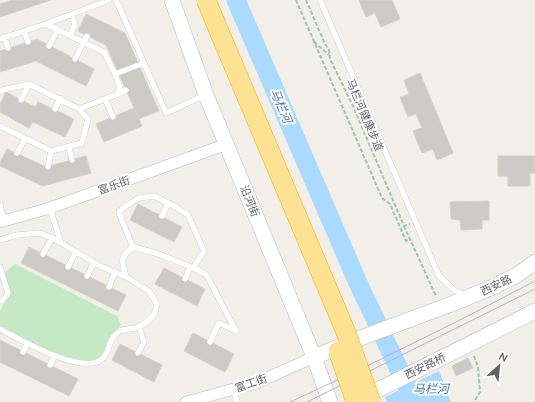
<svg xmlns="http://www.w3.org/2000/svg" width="535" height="402" viewBox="0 0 535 402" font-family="Quicksand,'Noto Sans SC',sans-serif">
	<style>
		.green { fill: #c5e8c5 }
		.water { fill: #aadaff }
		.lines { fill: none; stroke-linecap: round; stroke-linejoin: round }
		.river { stroke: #aadaff; stroke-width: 19 }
		.building { fill: #cccac5; stroke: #d6d1c6 }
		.lane-casing { stroke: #b5b8bc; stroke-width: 6 }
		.street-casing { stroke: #b5b8bc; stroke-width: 12 }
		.secondary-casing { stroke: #b6babf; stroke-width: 16 }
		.path { stroke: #9cc7a9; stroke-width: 2; stroke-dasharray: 4 2; stroke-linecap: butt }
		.lane { stroke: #fff; stroke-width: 5.5 }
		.street { stroke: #fff; stroke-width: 11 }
		.secondary { stroke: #fff; stroke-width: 15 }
		.tram { stroke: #b6b7b8; stroke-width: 1 }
		.highway-bridge-casing { stroke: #f9ab00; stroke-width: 20; stroke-linecap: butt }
		.highway-bridge { stroke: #fde293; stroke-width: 19 }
		.labels { text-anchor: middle; stroke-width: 4; stroke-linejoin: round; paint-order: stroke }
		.street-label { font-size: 11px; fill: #5f6368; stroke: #fff }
		.water-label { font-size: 12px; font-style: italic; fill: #4174aa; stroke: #fff }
	</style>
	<rect width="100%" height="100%" fill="#f1efe8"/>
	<path class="green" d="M15 264 117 316 121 326C111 333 110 337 105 348 104 350 103 354 101 356 85 375 18 335 0 325V311L10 293 4 273Z"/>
	<path class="water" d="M439 371 451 402H387L385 397Z"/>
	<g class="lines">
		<path class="river" d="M236 0 358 283 407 386"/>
	</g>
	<path class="building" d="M12 0H51L0 17V4Z
		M359 0H392L400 19 381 27 375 13 366 17Z
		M86 14 125 33 159 111 139 119 106 45 78 31Z
		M37 39 94 69 86 86 36 61 0 72V51Z
		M420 73 453 153 437 160 433 149 422 153 413 131 422 128 416 114 408 117 400 97 409 94 404 80Z
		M6 92 35 107 38 102 74 119 65 137 33 122 29 128 0 112V104Z
		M134 108 142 126 104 142 96 124Z
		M7 149 46 167 86 156 91 173 43 186 0 166V163Z
		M498 156H535V173H530V186H508V176H498Z
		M489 201V220H482V229L461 230 460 220 451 219 450 202Z
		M138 204 182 227 174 242 130 220Z
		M29 247 126 295 118 311 21 263Z
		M164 268 205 289 197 306 155 284Z
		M193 333 234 354 225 372 184 351Z
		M0 340 78 379 69 396 0 362Z
		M120 344 162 365 154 382 112 360Z
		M468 358 473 368 456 376 452 366Z"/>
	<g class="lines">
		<defs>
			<path id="lane" d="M116 0 166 113 205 95
				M320 0 439 276 454 290 464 295
				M46 24 109 0
				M24 31 28 42
				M70 35 75 25 72 14
				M5 38 8 48
				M0 39 46 24 104 52 115 74 120 88 118 94 79 109
				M49 46 58 29
				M75 59 87 36
				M115 74 144 63
				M0 92 3 90 29 84 79 109 88 119 82 143 51 151 0 126
				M118 94 126 90
				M105 99 113 117
				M21 100 29 84
				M55 109 60 98
				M69 147 72 160
				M17 153 25 139
				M48 167 51 151
				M0 205 4 221
				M50 208 61 243
				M162 216 168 203
				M0 240 17 235 40 233 56 240 100 266 126 277 149 291 157 304C156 308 155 313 153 316 150 319 142 326 138 327 133 330 126 328 120 331 107 339 111 351 102 359 83 376 19 339 0 329
				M133 247 123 223 119 212 126 206 139 198 154 196 174 206 188 215 204 251 193 268
				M43 254 52 238
				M0 267 8 293 4 299 0 301
				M68 267 76 252
				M87 276 94 263
				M126 277C122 261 119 258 133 247 152 251 170 258 188 266 195 269 201 271 207 276L236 331 219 323 210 342
				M185 279 190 267
				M109 287 115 272
				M23 352 27 344
				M138 353 144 342 139 327
				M50 365 55 355
				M234 390 237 402"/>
			<path id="street" d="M0 222 50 208 227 144
				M186 402 256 383 314 357"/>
			<path id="secondary" d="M172 0 206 95 314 357 330 402
				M314 357 363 337 454 303 493 287 517 275 535 262
				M360 399 535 311"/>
		</defs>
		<use href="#lane" class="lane-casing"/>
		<use href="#street" class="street-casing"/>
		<use href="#secondary" class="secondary-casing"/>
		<path class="path" d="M296 0 382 198 390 204 406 241 410 239
			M306 0 325 44 329 50 330 59 353 106 404 226 410 224
			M314 42 329 55
			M404 226 436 296
			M474 356 478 367 480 392 474 402"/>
		<use href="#lane" class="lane"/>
		<use href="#street" class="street"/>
		<use href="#secondary" class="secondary"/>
		<path class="tram" d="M290 402 361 369 462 319 535 281
			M307 402 535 289"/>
		<defs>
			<path id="highway-bridge" d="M206 0 345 330 371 402
				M338 351 356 402"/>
		</defs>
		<use href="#highway-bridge" class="highway-bridge-casing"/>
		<use href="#highway-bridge" class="highway-bridge"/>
	</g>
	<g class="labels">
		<g class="street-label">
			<text transform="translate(365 115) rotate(67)" y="4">马栏河健康步道</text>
			<text transform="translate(114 185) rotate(-20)" y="4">富乐街</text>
			<text transform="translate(250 201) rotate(68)" y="4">沿河街</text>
			<text transform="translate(496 285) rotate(-26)" y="4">西安路</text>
			<text transform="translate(425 366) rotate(-26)" y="4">西安路桥</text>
			<text transform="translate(251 383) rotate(-19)" y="4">富工街</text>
		</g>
		<g class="water-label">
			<text transform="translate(281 106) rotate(67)" y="4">马栏河</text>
			<text x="431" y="393">马栏河</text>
		</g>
	</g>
	<g transform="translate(499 366) rotate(27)" stroke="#ffffff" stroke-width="3" paint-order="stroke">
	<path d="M0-3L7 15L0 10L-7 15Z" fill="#5f6368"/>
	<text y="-6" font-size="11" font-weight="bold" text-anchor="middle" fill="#5f6368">N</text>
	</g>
</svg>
